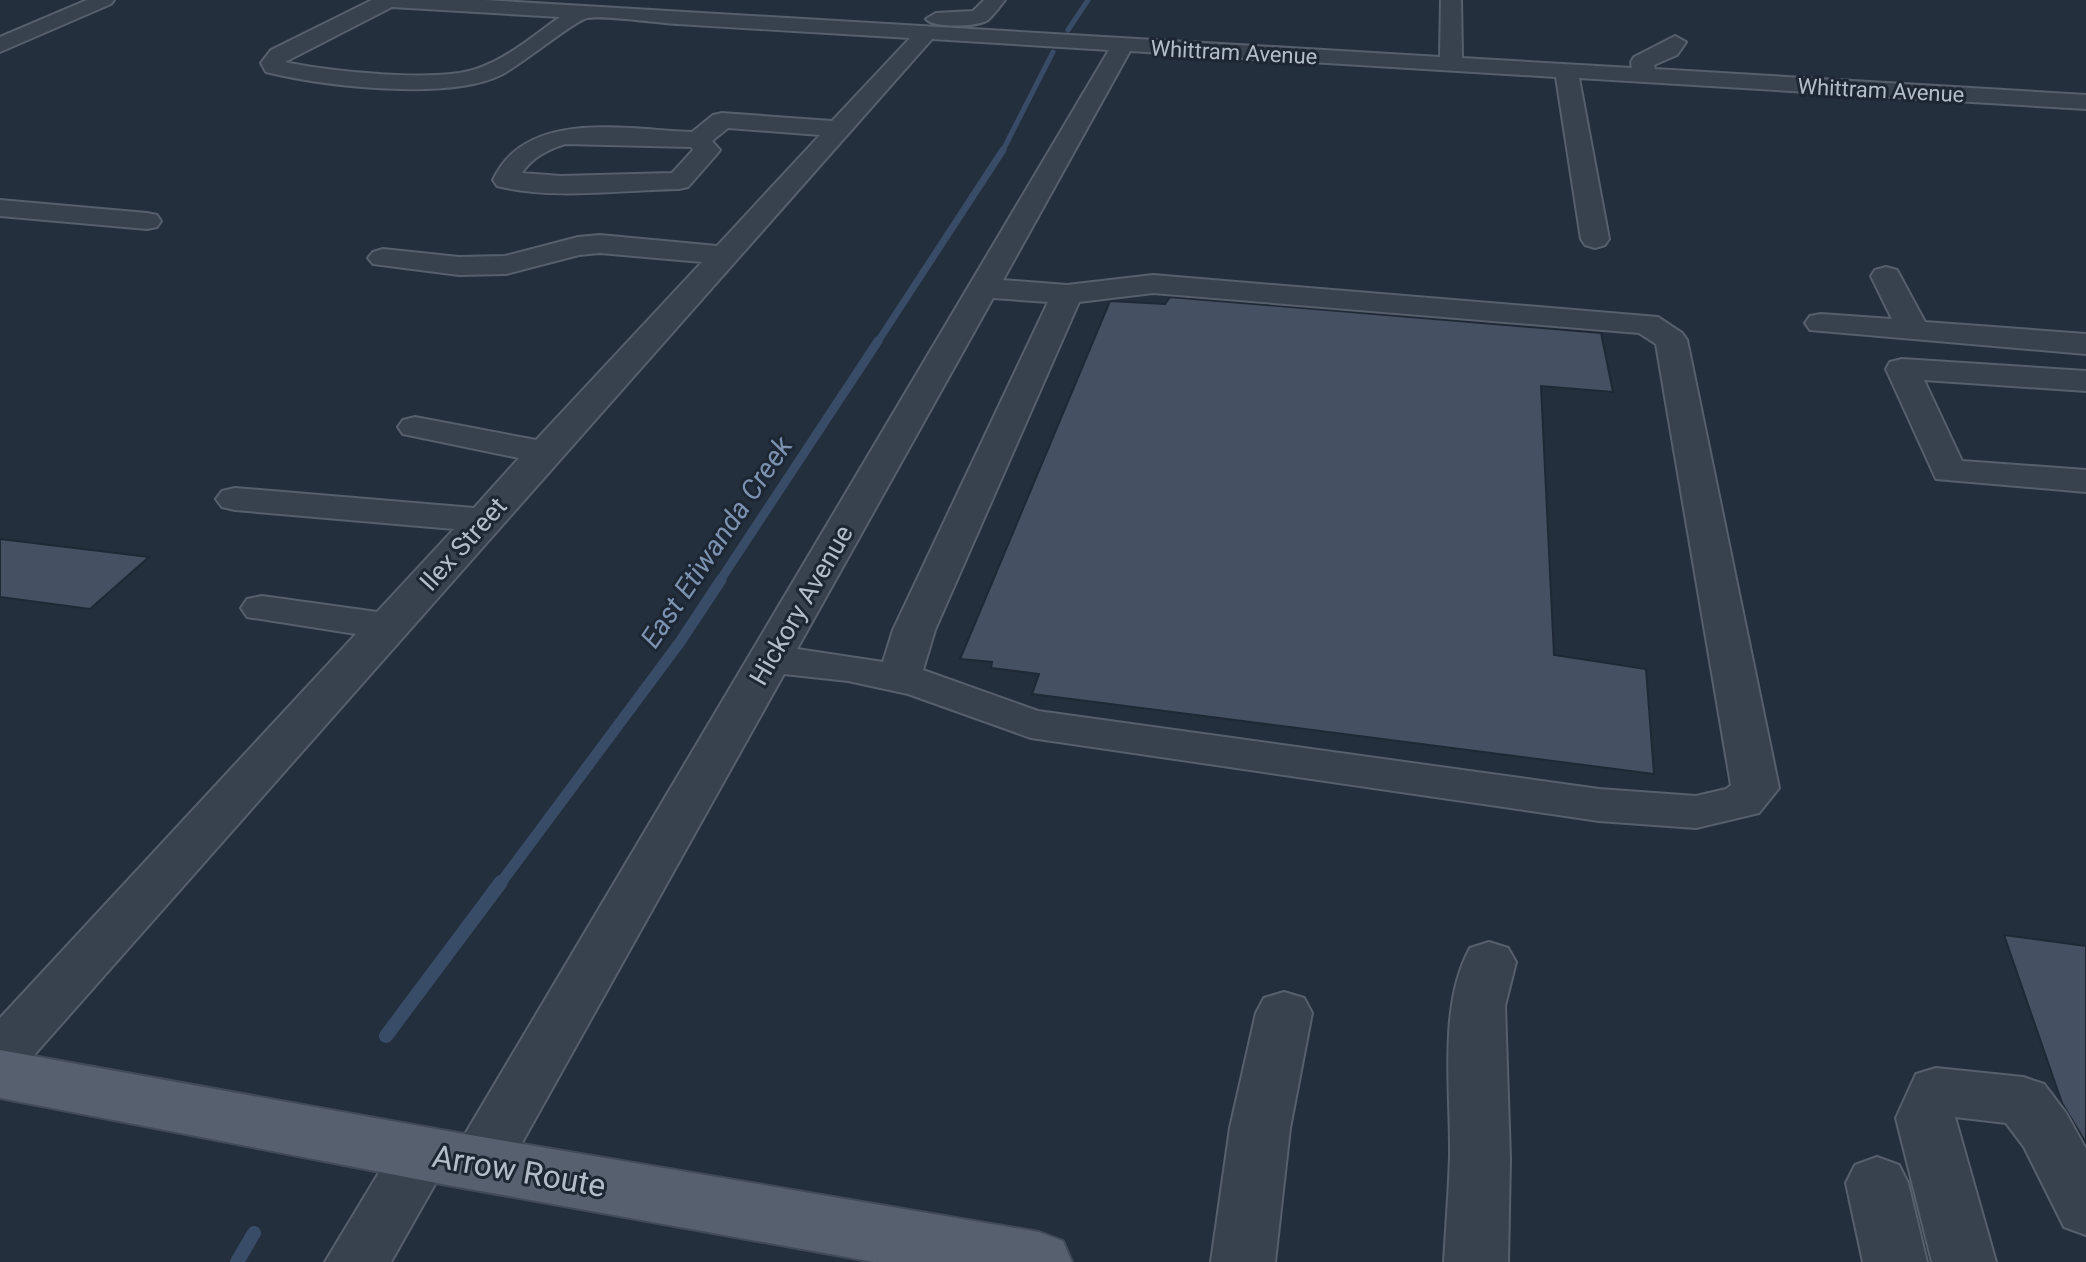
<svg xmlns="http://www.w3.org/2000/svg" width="2086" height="1262" viewBox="0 0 2086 1262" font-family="Roboto,sans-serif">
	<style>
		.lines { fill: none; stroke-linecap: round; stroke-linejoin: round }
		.stream-far4 { stroke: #394c67; stroke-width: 5 }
		.stream-far3 { stroke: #394c67; stroke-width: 7 }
		.stream-far2 { stroke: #394c67; stroke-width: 9 }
		.stream-far1 { stroke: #394c67; stroke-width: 11 }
		.stream { stroke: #394c67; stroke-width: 14 }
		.building { fill: #455162; stroke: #1f2835; stroke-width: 2 }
		.minor-casing { stroke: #565f6c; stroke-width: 4 }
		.major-casing { stroke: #414a57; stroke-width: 4 }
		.minor { fill: #38414e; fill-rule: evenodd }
		.major { fill: #56606e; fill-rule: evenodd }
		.labels { text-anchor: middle; stroke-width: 6; stroke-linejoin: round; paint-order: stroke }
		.far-street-label { font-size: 22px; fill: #b4bcc9; stroke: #1d2633 }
		.street-label { font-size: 26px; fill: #b4bcc9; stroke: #1d2633 }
		.water-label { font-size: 28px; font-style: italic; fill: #7c92b1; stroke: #1d2633 }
		.near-street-label { font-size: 32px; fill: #b4bcc9; stroke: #1d2633 }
	</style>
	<rect width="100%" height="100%" fill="#242f3e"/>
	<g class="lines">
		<path class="stream-far4" d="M1068 30 1088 0
			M1002 152 1053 52"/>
		<path class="stream-far3" d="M877 343 1003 150"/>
		<path class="stream-far2" d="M719 582 878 341"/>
		<path class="stream-far1" d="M500 884 680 642 721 580"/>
		<path class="stream" d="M386 1036 501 882
			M237 1262 254 1233"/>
	</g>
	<path class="building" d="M1170 297 1601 333 1613 392 1541 386 1554 655 1646 669 1654 774 1032 694 1039 674 991 668 992 662 960 659 1110 301 1165 304Z
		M0 539 149 557 90 609 0 597Z
		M2004 935 2086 946V1143L2062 1103Z"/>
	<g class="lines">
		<defs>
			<path id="minor" d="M87 0H114L111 4 0 52V37Z
				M372 0H484L1440 57 1441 0H1461L1462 58 1632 68 1631 62 1634 57 1675 36 1686 42 1677 55 1654 65 1655 69 2086 95V109L1579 78 1609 239 1605 245 1595 248 1585 245 1581 239 1556 77 1130 51 1003 280 1067 285 1153 275 1658 317 1682 333 1687 340 1779 788 1759 813 1696 828 1599 821 1031 738 908 694 848 681 784 674 500 1182 479 1190 458 1182 449 1164 458 1146 1109 50 932 39 20 1071 0 1077V1018L356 634 247 617 241 608 247 599 262 596 377 612 454 529 235 510 222 507 216 499 222 491 235 488 474 508 519 458 403 434 398 427 403 420 415 417 536 440 702 262 600 253 579 255 506 274 459 275 373 264 368 258 373 252 383 249 459 257 505 256 578 237 600 235 717 246 820 135 728 128 712 141 720 150 716 155 688 187 679 189C620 190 554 200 497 186L493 180C526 108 627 130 692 132L713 115 722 113 832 121 910 38C833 33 755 29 678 24 656 23 606 15 587 18 574 21 521 65 501 75 448 101 323 86 266 72L261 63 271 50ZM392 7 560 17C534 35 507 59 476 69 436 83 327 71 285 62ZM565 144 691 147 693 150 672 173 561 176 522 173C531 158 549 149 565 144ZM1153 293 1639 333 1656 344 1731 785 1726 789 1696 796 1599 789 1038 711 923 670 935 630 1079 302ZM993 298 1048 302 893 630 883 662 797 649Z
				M984 0H1005C1000 6 994 15 988 20 978 27 933 28 926 19L936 13 973 11Z
				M0 200 147 213 157 215 161 221 157 227 147 229 0 216Z
				M1886 267 1897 270 1925 322 2086 334V354L1810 330 1805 323 1810 316 1821 314 1892 319 1871 276 1875 270Z
				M1902 359 2086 371V391L1924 380 1962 461 2086 470V492L1936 479 1886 369 1890 362Z
				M1489 942 1508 948 1516 962 1505 1006 1510 1159 1508 1262H1444C1446 1227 1449 1191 1450 1156 1451 1091 1438 1006 1470 948Z
				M1284 992 1304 998 1312 1013 1290 1128 1275 1262H1211L1230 1128 1256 1013 1264 998Z
				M1936 1068 2023 1077 2044 1084 2066 1113 2086 1149V1235L2064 1227 2024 1147 2006 1123 1955 1117 1996 1262H1932L1896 1118 1916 1074Z
				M422 1129 443 1136 452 1154 391 1262H325L401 1136Z
				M1877 1157 1899 1165 1908 1183 1927 1262H1863L1846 1183 1855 1165Z"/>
			<path id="major" d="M0 1050 447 1131 1039 1232 1063 1241 1072 1262H874L447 1185 0 1098Z"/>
		</defs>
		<use href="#minor" class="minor-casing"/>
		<use href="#major" class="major-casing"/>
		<use href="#minor" class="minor"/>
		<use href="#major" class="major"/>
	</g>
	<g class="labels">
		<g class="far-street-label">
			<text transform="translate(1234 52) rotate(3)" y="8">Whittram Avenue</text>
			<text transform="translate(1881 90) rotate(3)" y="8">Whittram Avenue</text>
		</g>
		<g class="street-label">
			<text transform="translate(463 544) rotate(-48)" y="9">Ilex Street</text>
			<text transform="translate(801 605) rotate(-60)" y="9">Hickory Avenue</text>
		</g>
		<g class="water-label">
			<text transform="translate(716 542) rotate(-56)" y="10">East Etiwanda Creek</text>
		</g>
		<g class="near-street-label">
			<text transform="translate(519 1171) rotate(10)" y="11">Arrow Route</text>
		</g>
	</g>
</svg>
